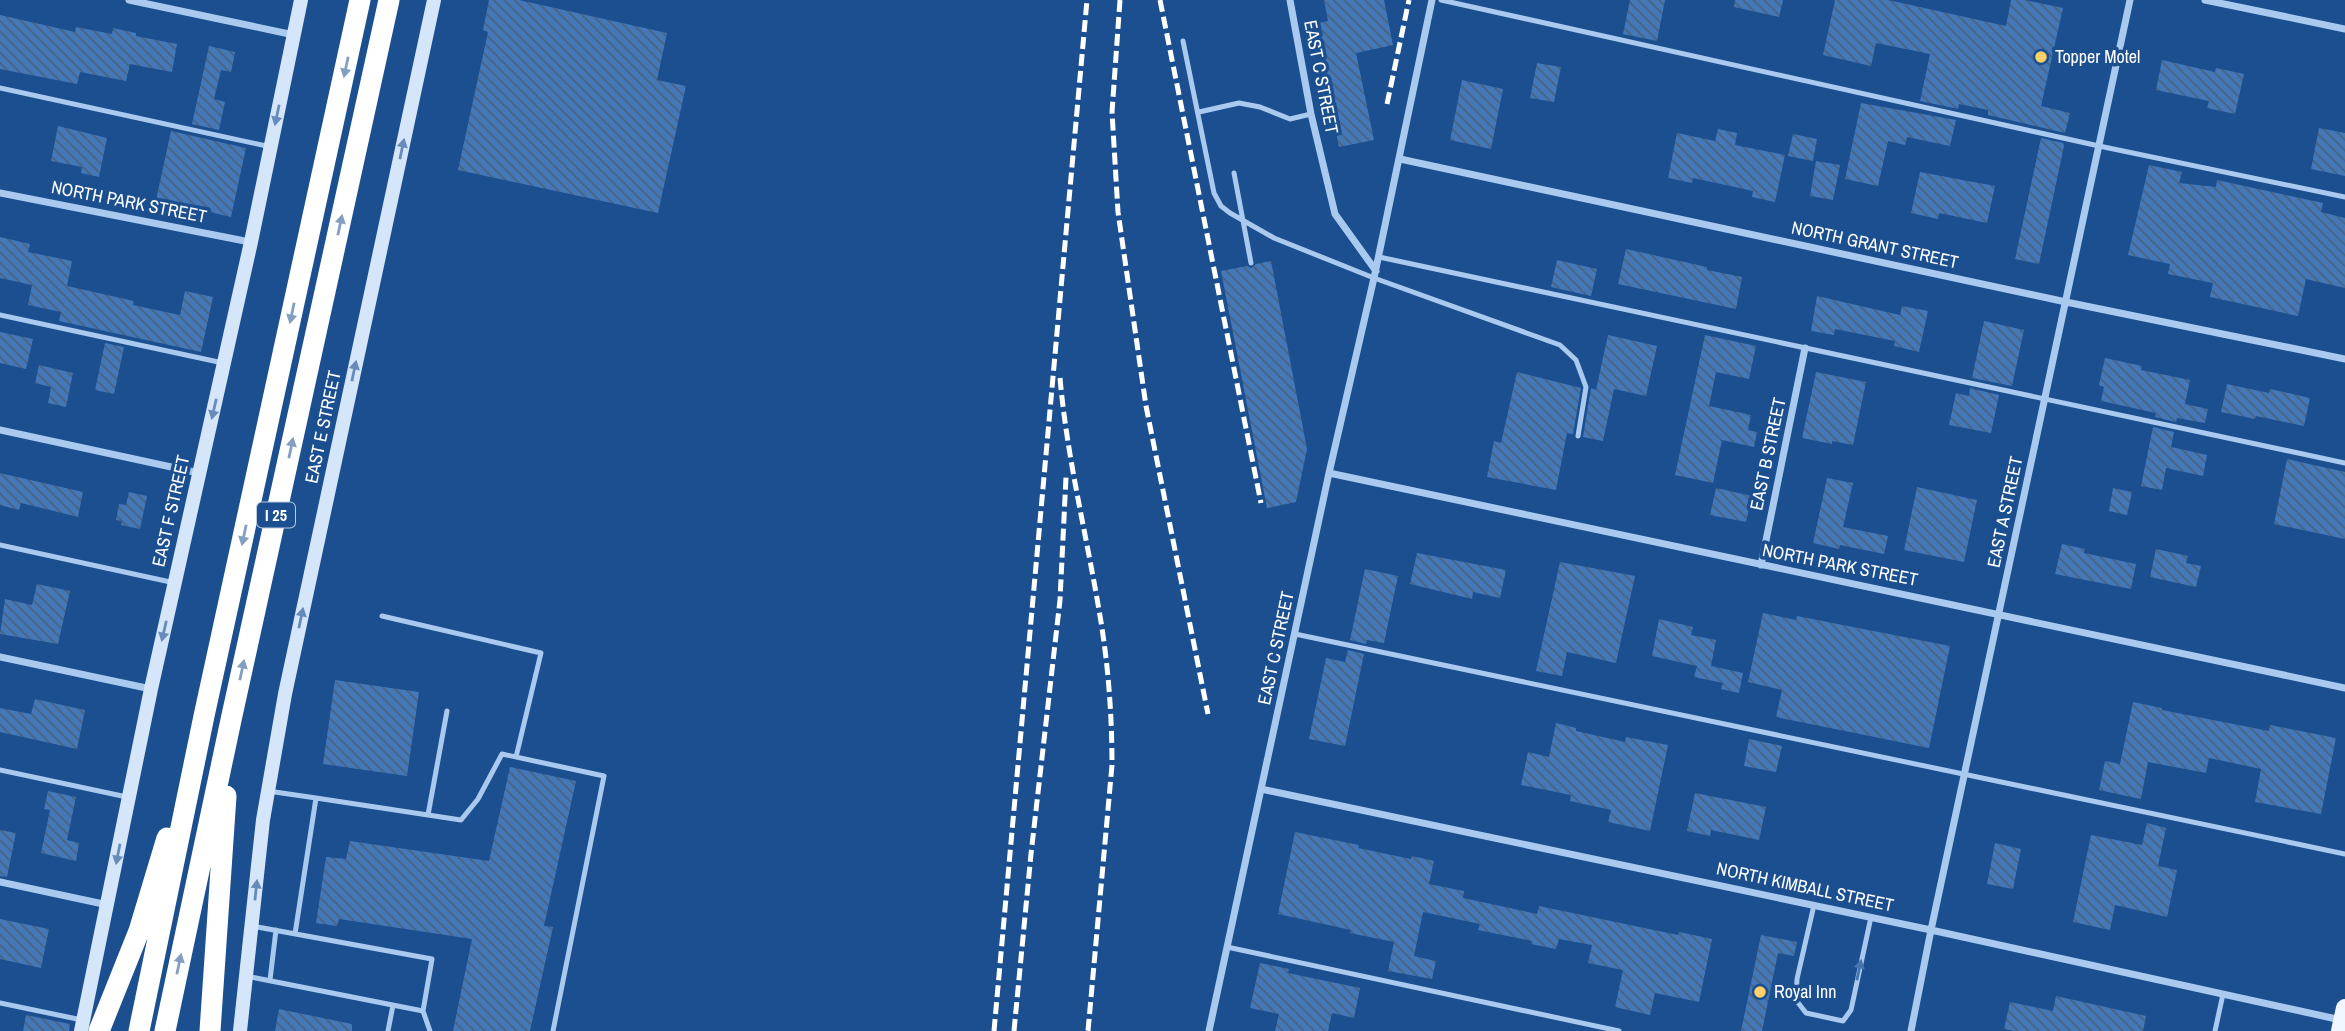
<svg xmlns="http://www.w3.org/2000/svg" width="2345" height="1031" viewBox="0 0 2345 1031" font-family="'Archivo Narrow',sans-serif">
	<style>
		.building { fill: url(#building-back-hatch) }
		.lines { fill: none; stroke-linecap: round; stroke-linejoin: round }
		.lane { stroke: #a9c9ee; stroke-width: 5 }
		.street { stroke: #a9c9ee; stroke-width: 7 }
		.secondary { stroke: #d6e6fa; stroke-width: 14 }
		.primary { stroke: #f0f6ff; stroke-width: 18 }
		.highway { stroke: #fff; stroke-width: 21 }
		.rail { stroke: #fff; stroke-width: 5; stroke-dasharray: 12 5; stroke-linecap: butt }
		.oneway { fill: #829ec1 }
		.oneway2 { fill: #668bba }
		.oneway3 { fill: #4674ac }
		.poi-dot { fill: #ffd166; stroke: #1b4f8f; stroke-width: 2.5 }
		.labels { text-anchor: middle; stroke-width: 7; stroke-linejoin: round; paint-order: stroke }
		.shield { fill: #1b4f8f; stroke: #bbcadd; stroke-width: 2 }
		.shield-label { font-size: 16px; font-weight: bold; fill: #fff }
		.poi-label { font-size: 18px; fill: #fff; stroke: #1b4f8f; text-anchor: start }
		.street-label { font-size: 18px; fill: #fff; stroke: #1b4f8f }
	</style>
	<defs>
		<pattern id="building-back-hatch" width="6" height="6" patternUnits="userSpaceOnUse" patternTransform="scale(1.75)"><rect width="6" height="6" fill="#4478b7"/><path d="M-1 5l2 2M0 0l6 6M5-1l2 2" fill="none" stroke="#486282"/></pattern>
	</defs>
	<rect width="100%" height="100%" fill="#1b4f8f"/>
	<path class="building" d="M489 0H519L667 33 657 80 686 86 658 213 458 170 488 32 483 30Z
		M1324 0H1384L1393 45 1356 53 1374 140 1339 147 1322 64 1326 63 1318 23 1328 21Z
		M1630 0H1665L1657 41 1623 34Z
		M1735 0H1783L1779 17 1734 7Z
		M1835 0H1888L2006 26 2011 0H2025L2063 8 2041 106 2070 113 2065 133 1988 115V110L1959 104 1958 109 1920 101 1930 54 1876 43 1871 66 1823 55Z
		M0 15 75 32 76 27 112 34 113 28 136 33V36L177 44 172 72 130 64 126 81 80 72 77 84 0 69Z
		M209 46 235 52 231 72 221 70 214 99 225 102 219 130 192 124Z
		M2162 60 2215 72 2216 68 2244 74 2235 114 2207 108 2209 101 2156 90Z
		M1537 63 1561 67 1554 102 1530 98Z
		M1462 80 1503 89 1491 149 1450 140Z
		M1861 103 1956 120 1950 146 1907 137 1905 145 1888 141 1878 186 1845 179Z
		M58 126 107 138 99 177 81 173 82 167 51 161Z
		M2319 128 2345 133V176L2311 169Z
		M1718 129 1737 133 1735 145 1785 155 1775 202 1752 197 1753 191 1693 178 1692 183 1668 178 1677 133 1715 141Z
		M171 131 246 148 231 217 156 200Z
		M1793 134 1817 139 1813 161 1788 156Z
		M2041 138 2063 143 2064 146 2039 264 2015 259Z
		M1816 161 1840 165 1833 200 1810 196Z
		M2149 165 2182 172 2179 183 2216 187 2217 180 2323 203 2321 212 2345 218V288L2306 279 2298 316 2210 297 2213 283 2168 274 2170 264 2128 255Z
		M1920 172 1995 186 1987 223 1939 213 1938 219 1911 213Z
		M0 237 30 244 28 252 72 261 67 286 134 301 133 305 180 315 185 291 213 297 201 352 59 321 61 312 28 305 32 285 0 278Z
		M1626 249 1707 267V270L1742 277 1736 309 1618 284Z
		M1557 260 1597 269 1591 296 1551 287Z
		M1271 261 1307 449 1296 502 1267 508 1221 271 1247 266 1251 268 1256 264Z
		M1817 296 1900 315 1902 306 1928 311 1919 352 1894 346 1895 341 1835 329 1834 335 1811 331Z
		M1984 321 2024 330 2012 386 1972 378Z
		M0 332 33 339 26 369 0 363Z
		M1608 335 1657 346 1646 396 1614 389 1603 441 1583 437 1591 388 1596 390Z
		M1705 335 1756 346 1749 379 1716 372 1709 406 1751 415 1748 430 1757 432 1754 447 1722 440 1713 483 1675 475Z
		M105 343 124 347 114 394 95 390Z
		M2105 358 2142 366 2141 370 2190 380 2185 404 2208 409 2205 423 2177 418 2176 422 2155 417 2156 413 2101 401 2104 387 2099 385Z
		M39 365 73 373 66 407 48 403 51 387 35 383Z
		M1517 372 1581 388 1573 434 1567 433 1556 490 1487 477 1494 441 1501 443Z
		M1816 372 1866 382 1853 445 1832 441V444L1802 438Z
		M2227 384 2269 393 2270 389 2310 398 2304 426 2256 416 2255 419 2221 412Z
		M1970 388 1999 395 1991 433 1949 425 1956 393 1969 396Z
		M2153 427 2174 432 2171 447 2207 455 2203 476 2166 468 2162 490 2141 486Z
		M2287 459 2345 472V539L2274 524Z
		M0 473 83 492 78 517 21 503 19 510 0 505Z
		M1827 478 1853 483 1843 527 1888 536 1884 554 1840 545 1839 549 1813 543Z
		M1917 487 1977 500 1964 562 1904 550Z
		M1716 488 1752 496 1746 522 1710 515Z
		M2113 488 2132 492 2127 515 2109 511Z
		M129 492 147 496 140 529 121 525 122 521 116 520 119 504 126 505Z
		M2062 544 2085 549 2084 553 2136 564 2131 589 2055 574Z
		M2156 549 2188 556 2186 563 2201 566 2196 587 2150 577Z
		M1417 553 1506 570 1500 598 1473 592 1472 599 1410 584Z
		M1560 562 1635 576 1616 663 1567 652 1562 676 1536 671Z
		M1365 569 1398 576 1384 643 1367 640 1366 644 1350 640Z
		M37 584 70 591 58 644 0 634 5 599 32 605Z
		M1763 613 1796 620 1797 616 1950 646 1929 748 1776 717 1782 690 1748 682Z
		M1659 619 1693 627 1691 635 1716 640 1711 666 1743 673 1739 693 1721 689 1723 683 1694 677 1697 666 1652 656Z
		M1348 650 1364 654 1345 746 1309 739 1326 658 1345 662Z
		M335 680 419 692 407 776 323 764Z
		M35 699 85 710 77 749 0 732V708L31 714Z
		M2133 702 2162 708V710L2269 731 2270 725 2336 738 2321 814 2255 802 2261 769 2209 758 2206 773 2148 762 2141 799 2099 790 2105 761 2120 764Z
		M1556 723 1576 728V731L1625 742 1626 737 1668 745 1650 831 1608 822 1611 810 1570 801 1571 795 1521 785 1528 752 1549 757Z
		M1749 739 1782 746 1776 772 1744 766Z
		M510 767 576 781 544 926 553 927 530 1031H453L472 939 339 919 337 926 316 923 326 857 346 859 350 841 489 861Z
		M48 791 76 797 67 840 79 843 76 861 41 853 50 810 44 809Z
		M1695 793 1766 807 1759 840 1711 830 1710 836 1687 831Z
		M2147 823 2166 828 2158 866 2177 870 2167 917 2115 905 2110 930 2073 922 2091 835 2142 845Z
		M0 830 16 833 7 877 0 876Z
		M1295 832 1359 845 1358 848 1411 859 1412 856 1434 861 1429 884 1464 891 1463 898 1537 914 1539 906 1678 935 1679 932 1712 939 1699 1002 1655 993 1650 1015 1615 1007 1623 970 1588 963 1592 945 1559 939 1556 949 1531 944 1532 941 1478 930 1480 924 1423 912 1414 956 1436 961 1432 979 1388 971 1394 942 1350 933 1351 930 1278 914Z
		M1995 843 2021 849 2013 889 1987 884Z
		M0 919 49 929 41 968 0 959Z
		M1761 935 1797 942 1794 956 1778 953 1762 1031H1741Z
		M1260 963 1289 969 1288 973 1360 988 1354 1018 1332 1013 1328 1031H1275L1279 1014 1250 1008Z
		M2056 996 2146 1016 2143 1031H2014L2004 1029 2010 1002 2053 1011Z
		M279 1009 352 1024V1031H275Z
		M26 1015 70 1024 69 1031H23Z"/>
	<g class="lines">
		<path class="lane" d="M1441 0 2099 146 2345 197
			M1183 41 1214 193 1221 206 1230 213 1274 238 1374 278 1560 345 1576 360 1586 387 1578 436
			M0 88 271 147
			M1199 112 1239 103 1260 107 1290 119 1311 114
			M1234 173 1251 263
			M1379 257 2345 463
			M0 315 223 363
			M0 545 175 583
			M382 616 541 653 516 757
			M1295 634 2345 854
			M0 770 127 797
			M268 791 316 798 295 934
			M316 798 428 815 447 711
			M428 815 461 820 478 799 502 754 604 776 553 1031
			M1814 905 1797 979 1796 1000 1806 1013 1843 1021 1851 1010 1871 917
			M1227 947 1619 1031
			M246 976 423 1011 432 959 252 926
			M270 980 276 930
			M0 1003 82 1020
			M423 1011 430 1031
			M388 1031 393 1005
			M2215 1031 2223 994"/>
		<path class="street" d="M129 0 294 35
			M1290 0 1311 114 1335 214 1376 271
			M2205 0 2345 29
			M1400 159 2066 302 2345 359
			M0 193 250 242
			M0 430 199 473
			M1329 473 2345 688
			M1761 565 1805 348
			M0 657 151 689
			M1261 789 1931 930 2341 1020
			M0 882 108 905
			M1209 1031 1329 473 1374 278 1432 0
			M1911 1031 1931 930 2130 0"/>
		<path class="secondary" d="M81 1031 151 689 251 242 301 0
			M240 1031 263 820 285 694 434 0"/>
		<path class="primary" d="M2340 1031 2345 1008"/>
		<path class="highway" d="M99 1031 139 931 167 838
			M139 1031 204 716 360 0
			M165 1031 231 720 389 0
			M210 1031 226 796"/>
		<path class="rail" d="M1120 0 1112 112 1118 212 1146 406 1208 714
			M1160 0 1261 503
			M1387 104 1409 0
			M1060 378C1067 457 1086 533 1099 610 1108 661 1112 713 1112 765L1088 1031
			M994 1031 1087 0
			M1014 1031 1031 854 1060 600 1066 477"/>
	</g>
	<defs><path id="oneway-solid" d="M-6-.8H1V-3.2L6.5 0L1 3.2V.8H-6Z" transform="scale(1.75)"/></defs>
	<g class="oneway">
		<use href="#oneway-solid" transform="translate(346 67) rotate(102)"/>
		<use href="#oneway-solid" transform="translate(340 225) rotate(-78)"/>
		<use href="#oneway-solid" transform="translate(292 313) rotate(102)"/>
		<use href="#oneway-solid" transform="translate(291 448) rotate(-78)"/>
		<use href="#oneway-solid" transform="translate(244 535) rotate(102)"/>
		<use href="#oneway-solid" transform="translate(242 670) rotate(-78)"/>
		<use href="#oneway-solid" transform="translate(179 964) rotate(-78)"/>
	</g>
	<g class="oneway2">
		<use href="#oneway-solid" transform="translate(277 115) rotate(102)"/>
		<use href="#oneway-solid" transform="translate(402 149) rotate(-78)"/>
		<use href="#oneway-solid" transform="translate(354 371) rotate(-78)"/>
		<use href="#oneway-solid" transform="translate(214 409) rotate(103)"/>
		<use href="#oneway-solid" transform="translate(301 618) rotate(-78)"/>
		<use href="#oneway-solid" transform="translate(164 631) rotate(103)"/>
		<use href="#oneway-solid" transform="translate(118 854) rotate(101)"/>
		<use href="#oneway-solid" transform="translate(256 890) rotate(-84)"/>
	</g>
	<use class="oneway3" href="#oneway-solid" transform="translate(1859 970) rotate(-78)"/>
	<g class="poi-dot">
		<circle cx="2041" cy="57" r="7"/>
		<circle cx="1760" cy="992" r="7"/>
	</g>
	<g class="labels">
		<rect class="shield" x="257" y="502.5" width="38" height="25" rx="5"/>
		<g class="shield-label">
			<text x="276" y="521">I 25</text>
		</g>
		<g class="poi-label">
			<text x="2055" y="63">Topper Motel</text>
			<text x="1774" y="998">Royal Inn</text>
		</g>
		<g class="street-label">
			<text transform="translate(1321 77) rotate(79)" y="6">EAST C STREET</text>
			<text transform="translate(129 202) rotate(11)" y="6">NORTH PARK STREET</text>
			<text transform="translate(1875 245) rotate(12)" y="6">NORTH GRANT STREET</text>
			<text transform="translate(323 427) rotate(-78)" y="6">EAST E STREET</text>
			<text transform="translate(1768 454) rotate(-78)" y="6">EAST B STREET</text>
			<text transform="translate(171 511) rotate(-77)" y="6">EAST F STREET</text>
			<text transform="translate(2005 512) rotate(-78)" y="6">EAST A STREET</text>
			<text transform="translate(1840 565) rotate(11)" y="6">NORTH PARK STREET</text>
			<text transform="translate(1276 648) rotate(-78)" y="6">EAST C STREET</text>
			<text transform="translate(1805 887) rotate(12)" y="6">NORTH KIMBALL STREET</text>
		</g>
	</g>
</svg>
